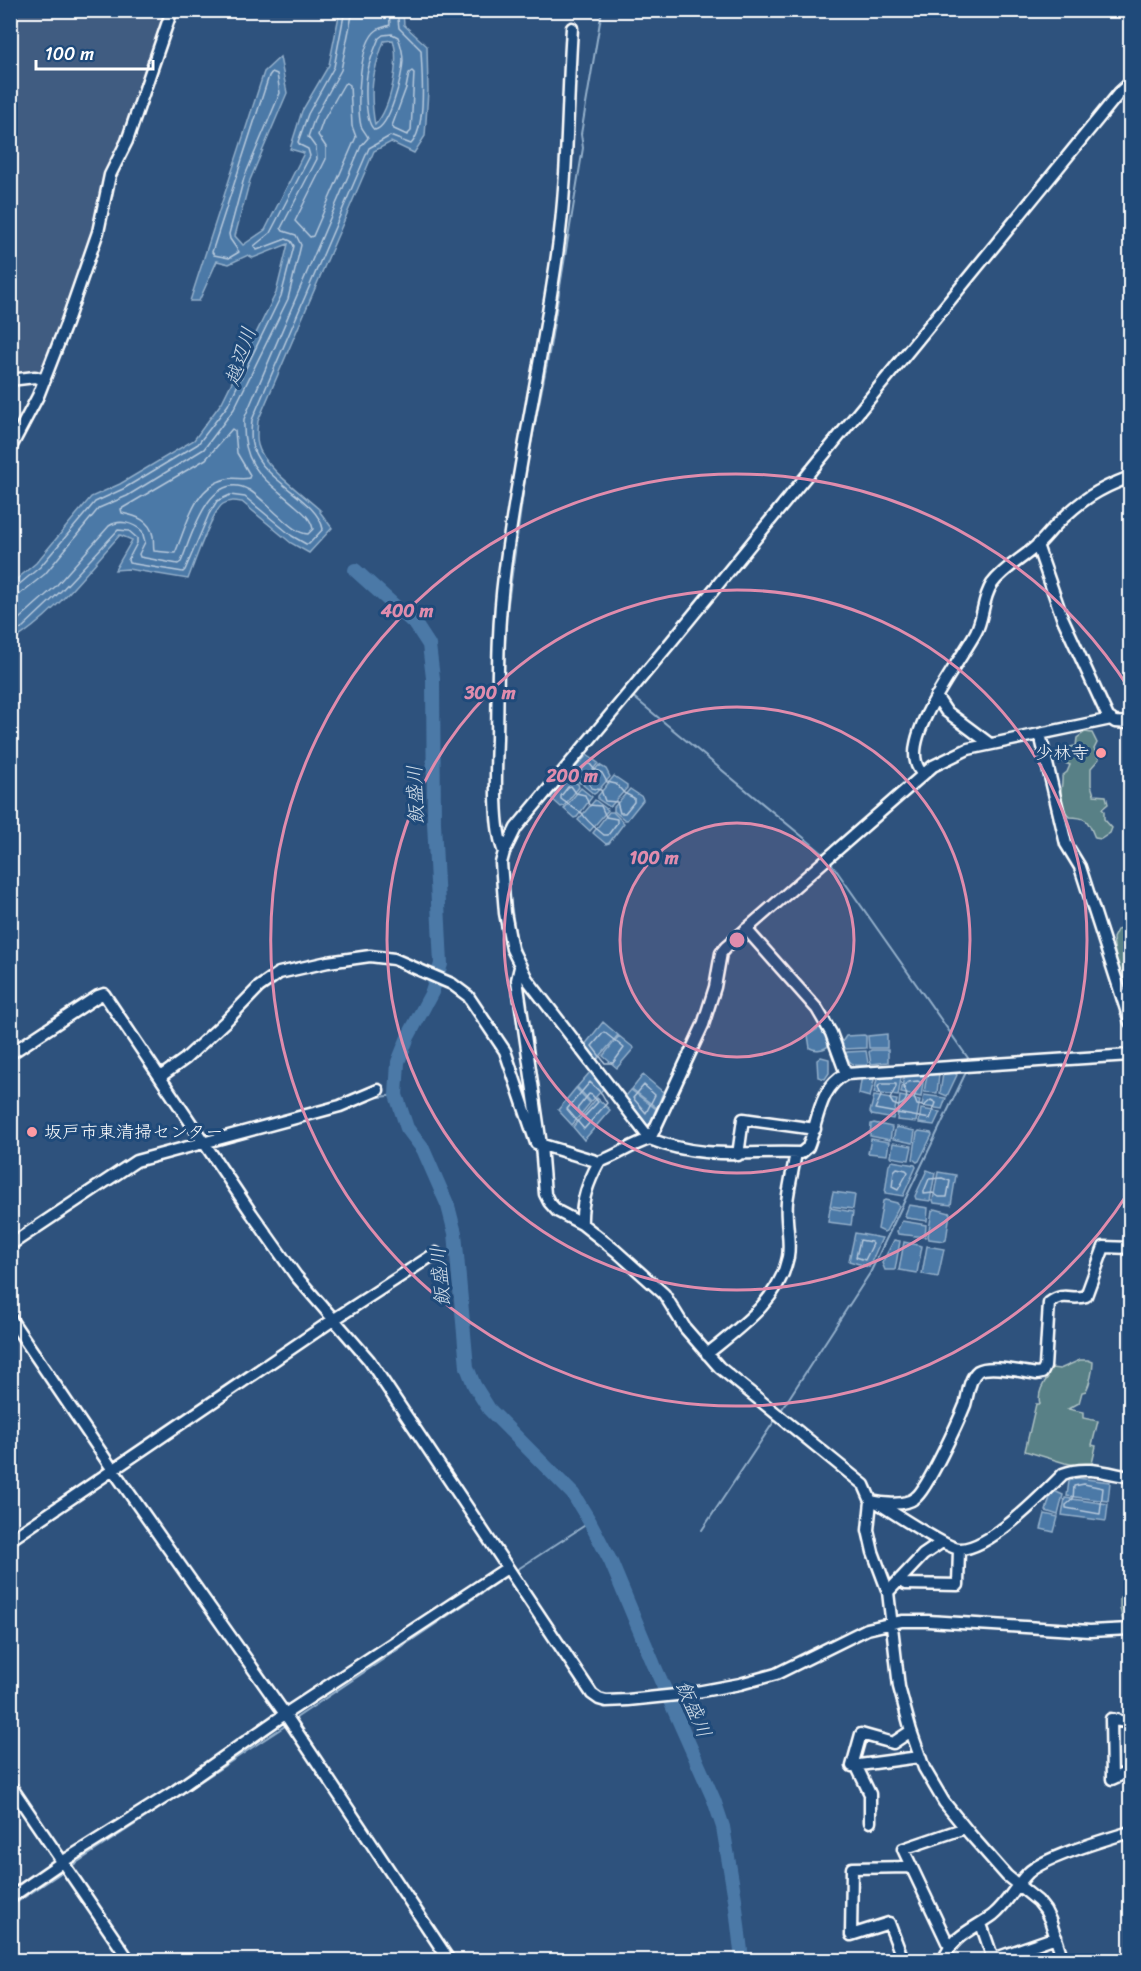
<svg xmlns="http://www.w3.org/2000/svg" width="1141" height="1971" viewBox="0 0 1141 1971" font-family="Sriracha,'Klee One',sans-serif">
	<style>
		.built { fill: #3f5b81 }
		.green { fill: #598086; stroke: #acc0c2; stroke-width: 1.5 }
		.water { fill: #4b79a7; stroke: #93afca; stroke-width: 1.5; fill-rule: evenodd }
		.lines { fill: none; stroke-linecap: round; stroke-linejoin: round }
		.shore { stroke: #b7c9dc; stroke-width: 1.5 }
		.stream { stroke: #93afca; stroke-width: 2 }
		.river { stroke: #4b79a7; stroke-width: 14 }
		.minor-casing { stroke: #fff; stroke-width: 15 }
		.minor { stroke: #1f4a7a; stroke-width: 10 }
		.ring { fill: none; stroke: #e08cad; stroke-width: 3 }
		.poi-dot { fill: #ff9aa2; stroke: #1f4a7a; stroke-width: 2 }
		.labels { text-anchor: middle; stroke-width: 6; stroke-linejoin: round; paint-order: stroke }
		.poi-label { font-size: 18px; fill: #fff; stroke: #1f4a7a; text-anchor: end }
		.water-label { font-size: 20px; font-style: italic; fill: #d2dee9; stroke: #1f4a7a }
		.centre { fill: #e08cad; stroke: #1f4a7a; stroke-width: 3 }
		.ring-label { font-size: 18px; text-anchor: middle; font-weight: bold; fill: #e08cad; stroke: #1f4a7a; stroke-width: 6; stroke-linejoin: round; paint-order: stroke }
	</style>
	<rect width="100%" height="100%" fill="#2e527d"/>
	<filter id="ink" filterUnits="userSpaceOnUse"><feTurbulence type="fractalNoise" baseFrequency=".0167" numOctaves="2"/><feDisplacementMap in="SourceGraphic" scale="12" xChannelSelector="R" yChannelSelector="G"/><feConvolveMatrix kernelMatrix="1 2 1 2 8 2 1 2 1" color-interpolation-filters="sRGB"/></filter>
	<g filter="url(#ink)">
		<path class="built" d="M10 11H167L94 231 44 368 40 372 11 376Z"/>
		<path class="green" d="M1085 732 1092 733 1097 743 1094 749 1099 759 1091 768V785L1094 795 1106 796 1108 804 1102 809 1104 811V819L1112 828 1110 833 1101 839 1095 838C1088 821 1088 817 1069 817 1067 813 1062 807 1061 803 1059 795 1063 785 1062 776L1067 772 1070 765 1053 758 1054 754C1063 753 1067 746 1076 746L1077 738Z
			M1130 926V984L1121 978 1116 962 1113 938 1117 930Z
			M1080 1360H1088L1093 1362C1093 1370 1090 1383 1086 1391L1082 1392 1079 1403 1068 1409 1083 1412V1418L1098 1421 1092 1445 1096 1446 1091 1468 1065 1463 1025 1451 1036 1404H1040C1037 1394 1042 1385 1048 1377V1373L1051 1368 1060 1369Z
			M1126 1595H1130V1623L1123 1622 1120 1608V1597Z"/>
		<path class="water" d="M340 11H403L404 25 427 46 428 91 425 136 414 153 391 142 374 151 258 421C257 429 256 438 258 445 263 467 304 495 321 511L320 512 332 528 309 553 291 543 242 502C235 501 229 500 223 504 212 511 194 564 188 579L128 569 115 570 132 540 120 535C86 572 54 616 11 642V584L36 563 91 497 120 484 194 440 222 402 276 293 288 244 253 258 248 255 229 264 217 261 199 301H190L264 72 280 57 287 93 250 180 235 236 243 245 265 230 304 153 290 149 302 111 329 65ZM393 40C400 62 391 108 375 125 369 90 372 74 384 41Z
			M587 755 598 763 583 783H580L571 776V773Z
			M599 765 606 769 610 777 596 793 594 794 583 785Z
			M614 776 627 785V788L610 807 598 799V796Z
			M567 778 578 784 579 787 564 806 561 807 551 798Z
			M581 788 592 797 577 817 574 818 564 809Z
			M630 789 642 797 643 800 627 820H625L614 811V807Z
			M595 800 608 810 590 831 578 820Z
			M609 812H613L624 823 609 843 606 844 593 833Z
			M603 1022 618 1035 596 1061 584 1046Z
			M819 1028 823 1029 829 1045C825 1050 815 1051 810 1048L808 1035Z
			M887 1034V1048H869L868 1036Z
			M864 1035 866 1036V1048L844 1049 842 1042 846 1036Z
			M619 1036 634 1048 617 1068 603 1056Z
			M871 1050H888V1062L871 1064 869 1052Z
			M866 1051 868 1063 867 1065C855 1066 850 1066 846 1054L847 1052Z
			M821 1057 829 1059V1073L825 1079 818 1077 817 1060Z
			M591 1071 604 1088 591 1102 577 1087Z
			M939 1074 937 1093 924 1092 927 1075Z
			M943 1074 955 1073 957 1075 947 1096 940 1093Z
			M643 1075 663 1092 657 1108 632 1089Z
			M924 1075 921 1097 901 1093 904 1076Z
			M899 1076 901 1078 898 1096 874 1093 877 1079Z
			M863 1078H872L874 1080 870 1097 859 1094 861 1081Z
			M576 1088 590 1103 572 1125 558 1110Z
			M631 1090 656 1109 649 1125H646L625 1097Z
			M924 1095 946 1098 942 1109 922 1106Z
			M874 1096 897 1100 893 1119 872 1115 870 1112Z
			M900 1096 920 1100 916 1122 897 1120Z
			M597 1098 610 1110 584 1140 573 1127Z
			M921 1109 940 1112 934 1125 919 1123Z
			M874 1123 892 1127 890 1140 870 1136 871 1124Z
			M896 1127 915 1131 913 1143 893 1139Z
			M919 1131 931 1133 932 1135 919 1161 917 1162 913 1159 917 1133Z
			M871 1139 889 1142 887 1155 868 1153Z
			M893 1143 912 1146 909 1160 891 1157Z
			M892 1161 915 1165 916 1167 903 1196 885 1193 889 1164Z
			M927 1170 935 1173 930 1201 916 1199 915 1196Z
			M938 1172 956 1175 951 1205 934 1203 933 1200Z
			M833 1192 855 1195 853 1209 830 1206Z
			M885 1200 897 1203 899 1206 886 1231 884 1232 878 1229 883 1201Z
			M909 1205 928 1208 927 1221 907 1218 905 1215Z
			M830 1208 853 1212 851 1225 828 1222Z
			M935 1209 950 1213 946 1240 944 1241 929 1239 928 1236 932 1211Z
			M902 1221 926 1225 925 1237 898 1234 897 1231Z
			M855 1233 882 1238 869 1267 849 1261Z
			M894 1240 900 1241 895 1270H885L882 1263Z
			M904 1242 922 1246 917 1273 899 1270Z
			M927 1246 944 1249 938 1277 922 1274Z
			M1077 1478 1110 1482 1108 1501 1067 1496 1069 1481Z
			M1052 1490 1063 1495 1058 1515 1046 1511Z
			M1065 1498 1108 1504 1106 1521 1062 1515Z
			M1045 1514 1058 1517 1054 1532 1041 1529Z"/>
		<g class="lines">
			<path class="shore" d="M392 34 398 37C401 45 403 53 403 61 402 76 390 127 375 130 364 124 365 82 368 70 370 59 375 48 379 38L383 35Z
				M412 71 414 73 411 131 407 135 394 129 392 126 406 88 409 73Z
				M272 72 277 74 280 93 244 178 229 234 230 239 239 252 229 258 214 255 212 252 269 76Z
				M347 83 350 85 352 126 356 137 313 236 310 237 295 221 326 159V147L318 135 323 121 344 84Z
				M232 429 235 431 237 453 250 475 249 478C242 480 234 477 226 479 193 487 187 526 175 553L154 551C153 546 154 541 153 536 150 520 136 516 122 513L121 509 206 459Z
				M10 588 16 587 40 567 95 502 123 489 198 444 228 405 281 296 294 246 291 241 286 239 257 250 254 246 270 233 310 156 308 149 300 145 298 142 308 114 334 67 345 10
				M10 596 20 594 45 574 99 508 127 496 204 449 234 409 288 299 301 245 296 235 283 231 281 228 317 159 316 148 308 137 315 117 341 70 353 10
				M10 627 56 586 109 526C120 519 133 523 142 531L145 542 139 554 140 557 178 564 181 562C191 538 209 468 249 490 259 496 268 506 277 514 286 522 296 533 308 534L313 529C311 519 304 513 297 507 263 477 242 468 244 419L361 146 368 138C367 134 363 131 361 126 356 106 359 42 377 30 381 27 386 27 390 25L389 10
				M10 635 22 628 61 591 118 530 129 531 137 538V543L128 560 129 563 183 572 185 570 209 514 217 501 230 495 245 497 292 536 306 544H309L323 529C317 499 263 481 253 448 250 440 251 429 252 420L369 148 390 136 411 144C427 127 422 74 421 50L399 28 397 10
				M587 764H590L594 769 602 773 607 782 616 784 624 793 634 798V802L625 813H620L617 802 605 801 601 790 591 788 588 779 580 776 579 773Z
				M571 786 576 793 585 795 589 805 601 806 606 817 617 819V823L608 835H604C597 829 586 821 582 813 574 809 568 804 561 799V796L568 787Z
				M604 1032 624 1048 613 1063H605L592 1046Z
				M590 1082 602 1094 607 1103 584 1129 567 1109Z
				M908 1082 918 1081 921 1083 914 1097 917 1105 924 1106 931 1100 936 1103 930 1119 875 1109 881 1096 878 1087 880 1084H896V1087L890 1099 893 1104 898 1106C909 1103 908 1094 903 1086Z
				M644 1085 655 1095 646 1113 633 1098Z
				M589 1094 592 1095 598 1102 584 1117 577 1109Z
				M897 1168 906 1170 908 1172 898 1190 892 1187 894 1171Z
				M942 1178 950 1181 947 1197H939L933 1193 924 1194V1191L929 1179Z
				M860 1240 871 1242 873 1244 865 1260 856 1257Z
				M1084 1484 1103 1488 1100 1514 1066 1508V1505L1073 1499 1074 1486Z"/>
			<path class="stream" d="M503 695 506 618 527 464 549 353 583 148 581 134 602 10
				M631 695 826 856
				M501 764 503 826 512 832
				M562 765 1115 88 1130 74
				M829 860 968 1058 969 1063
				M507 871 508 859 518 837 516 835
				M508 885 516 938 523 959
				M372 1098 396 1095
				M211 1147 324 1116
				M173 1156 203 1149
				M58 1219 139 1166 153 1162
				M780 1412 870 1273 968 1068
				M702 1530 777 1417
				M515 1571 590 1522
				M293 1720 507 1576
				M70 1867 288 1724
				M10 1907 65 1870"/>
			<path class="river" d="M355 570 416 625 429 645 433 678 434 822 441 964 432 992 408 1037 398 1062 396 1095 407 1128 423 1149 448 1206 455 1233 467 1367 474 1385 489 1409 573 1494 590 1522 611 1562 654 1665 714 1800 723 1827 735 1899 742 1960"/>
			<defs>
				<path id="minor" d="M1130 83 1120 92 671 642 516 828 504 852 501 863 505 913 512 949 527 979 650 1139C702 1160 748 1151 801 1153L808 1147C818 1122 819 1087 846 1074L1130 1055
					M10 380 35 377 45 380
					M10 449 38 396 66 324 98 232 110 175 127 141 172 10
					M1037 545 1062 617 1108 717 1115 722 1130 723
					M936 696 946 711 990 744
					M1040 734 1066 844 1080 867 1130 1022
					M923 774C920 771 917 767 916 762 907 729 960 662 976 632 984 617 982 599 992 584 1003 569 1020 560 1034 548 1043 541 1049 532 1057 524 1081 500 1098 489 1130 477
					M504 852C493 827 496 768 497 739 498 685 497 630 504 576 517 468 542 362 557 255 568 180 567 103 572 28
					M746 929 817 1009 831 1033 846 1074
					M520 967 517 980 541 1145 545 1194 549 1202 557 1211 582 1224 615 1250 664 1294 685 1328 719 1367 864 1485 871 1501 868 1530 873 1552 888 1592 899 1687 911 1731 924 1768 944 1802 970 1834 1007 1876 1038 1901 1045 1910 1050 1920 1063 1960
					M10 1054 98 996 104 994 252 1214 296 1276 369 1360 592 1694 599 1699 606 1701 628 1700 686 1694 740 1684 776 1674 867 1629 902 1621H928L1090 1631 1130 1629
					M160 1077 185 1059 227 1020 259 987 279 973 328 962 370 956 394 959 452 984 468 996 505 1051 536 1143 599 1162C617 1156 632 1144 650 1139L703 1025 715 987 721 953 726 947 933 766 968 749 1111 719
					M738 1155 743 1119 815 1129
					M582 1224C581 1201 588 1182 599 1162
					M10 1245 136 1161 340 1106 378 1090
					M10 1318 113 1470 285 1714 449 1960
					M707 1354C739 1328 779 1301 788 1257 791 1239 785 1221 787 1202 789 1186 793 1169 796 1153
					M871 1501C883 1504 905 1506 915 1498 927 1490 959 1420 965 1405 968 1395 969 1378 978 1371 990 1364 1023 1372 1037 1374L1042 1373 1045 1367 1049 1303C1065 1291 1070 1301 1086 1296L1104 1247 1130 1248
					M878 1503C892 1512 947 1548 959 1549 989 1550 1043 1494 1063 1474 1085 1465 1108 1473 1130 1477
					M10 1540 333 1320 436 1253
					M900 1579 905 1584 958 1585 959 1549
					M888 1592 923 1555 942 1542
					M1130 1723 1111 1719 1112 1779 1130 1771
					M911 1731 893 1743 861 1734 852 1766 919 1757
					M856 1765 870 1794V1822
					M10 1785 129 1960
					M10 1898 62 1862 175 1791 285 1714 507 1568
					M981 1924 993 1959 1056 1937
					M950 1946 947 1942 903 1849 965 1828
					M903 1960 889 1923 851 1935 852 1868 910 1867
					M944 1960C951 1936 974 1929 993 1915 1008 1903 1015 1886 1028 1873 1044 1857 1107 1839 1130 1832"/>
			</defs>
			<use href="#minor" class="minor-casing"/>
			<use href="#minor" class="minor"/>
		</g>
	</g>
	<circle cx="737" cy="940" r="117" fill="#e08cad" fill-opacity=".12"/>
	<g class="ring">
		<circle cx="737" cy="940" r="117"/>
		<circle cx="737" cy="940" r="233"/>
		<circle cx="737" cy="940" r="350"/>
		<path d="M1130 1190A466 466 0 1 1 1130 690"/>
	</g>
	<g class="poi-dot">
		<circle cx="1101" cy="753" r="6"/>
		<circle cx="32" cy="1132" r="6"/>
	</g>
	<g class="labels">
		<g class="poi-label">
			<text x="1089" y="759">少林寺</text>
			<text x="44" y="1138" text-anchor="start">坂戸市東清掃センター</text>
		</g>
		<g class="water-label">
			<text transform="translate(240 356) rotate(-72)" y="7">越辺川</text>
			<text transform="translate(415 795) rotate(-92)" y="7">飯盛川</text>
			<text transform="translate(440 1277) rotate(-95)" y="7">飯盛川</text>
			<text transform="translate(694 1709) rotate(67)" y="7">飯盛川</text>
		</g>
	</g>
	<circle cx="737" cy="940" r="9" class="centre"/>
	<g class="ring-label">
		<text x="407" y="617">400 m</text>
		<text x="490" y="699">300 m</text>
		<text x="572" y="782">200 m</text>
		<text x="654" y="864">100 m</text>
	</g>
	<rect width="1141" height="1971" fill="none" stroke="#1f4a7a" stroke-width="36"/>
	<rect x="18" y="18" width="1105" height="1935" fill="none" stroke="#fff" stroke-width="2" filter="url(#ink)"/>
	<path d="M36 60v9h117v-9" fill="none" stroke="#ffffff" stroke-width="3"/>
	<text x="45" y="60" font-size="18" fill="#ffffff" stroke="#1f4a7a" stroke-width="4.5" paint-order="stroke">100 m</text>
</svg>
